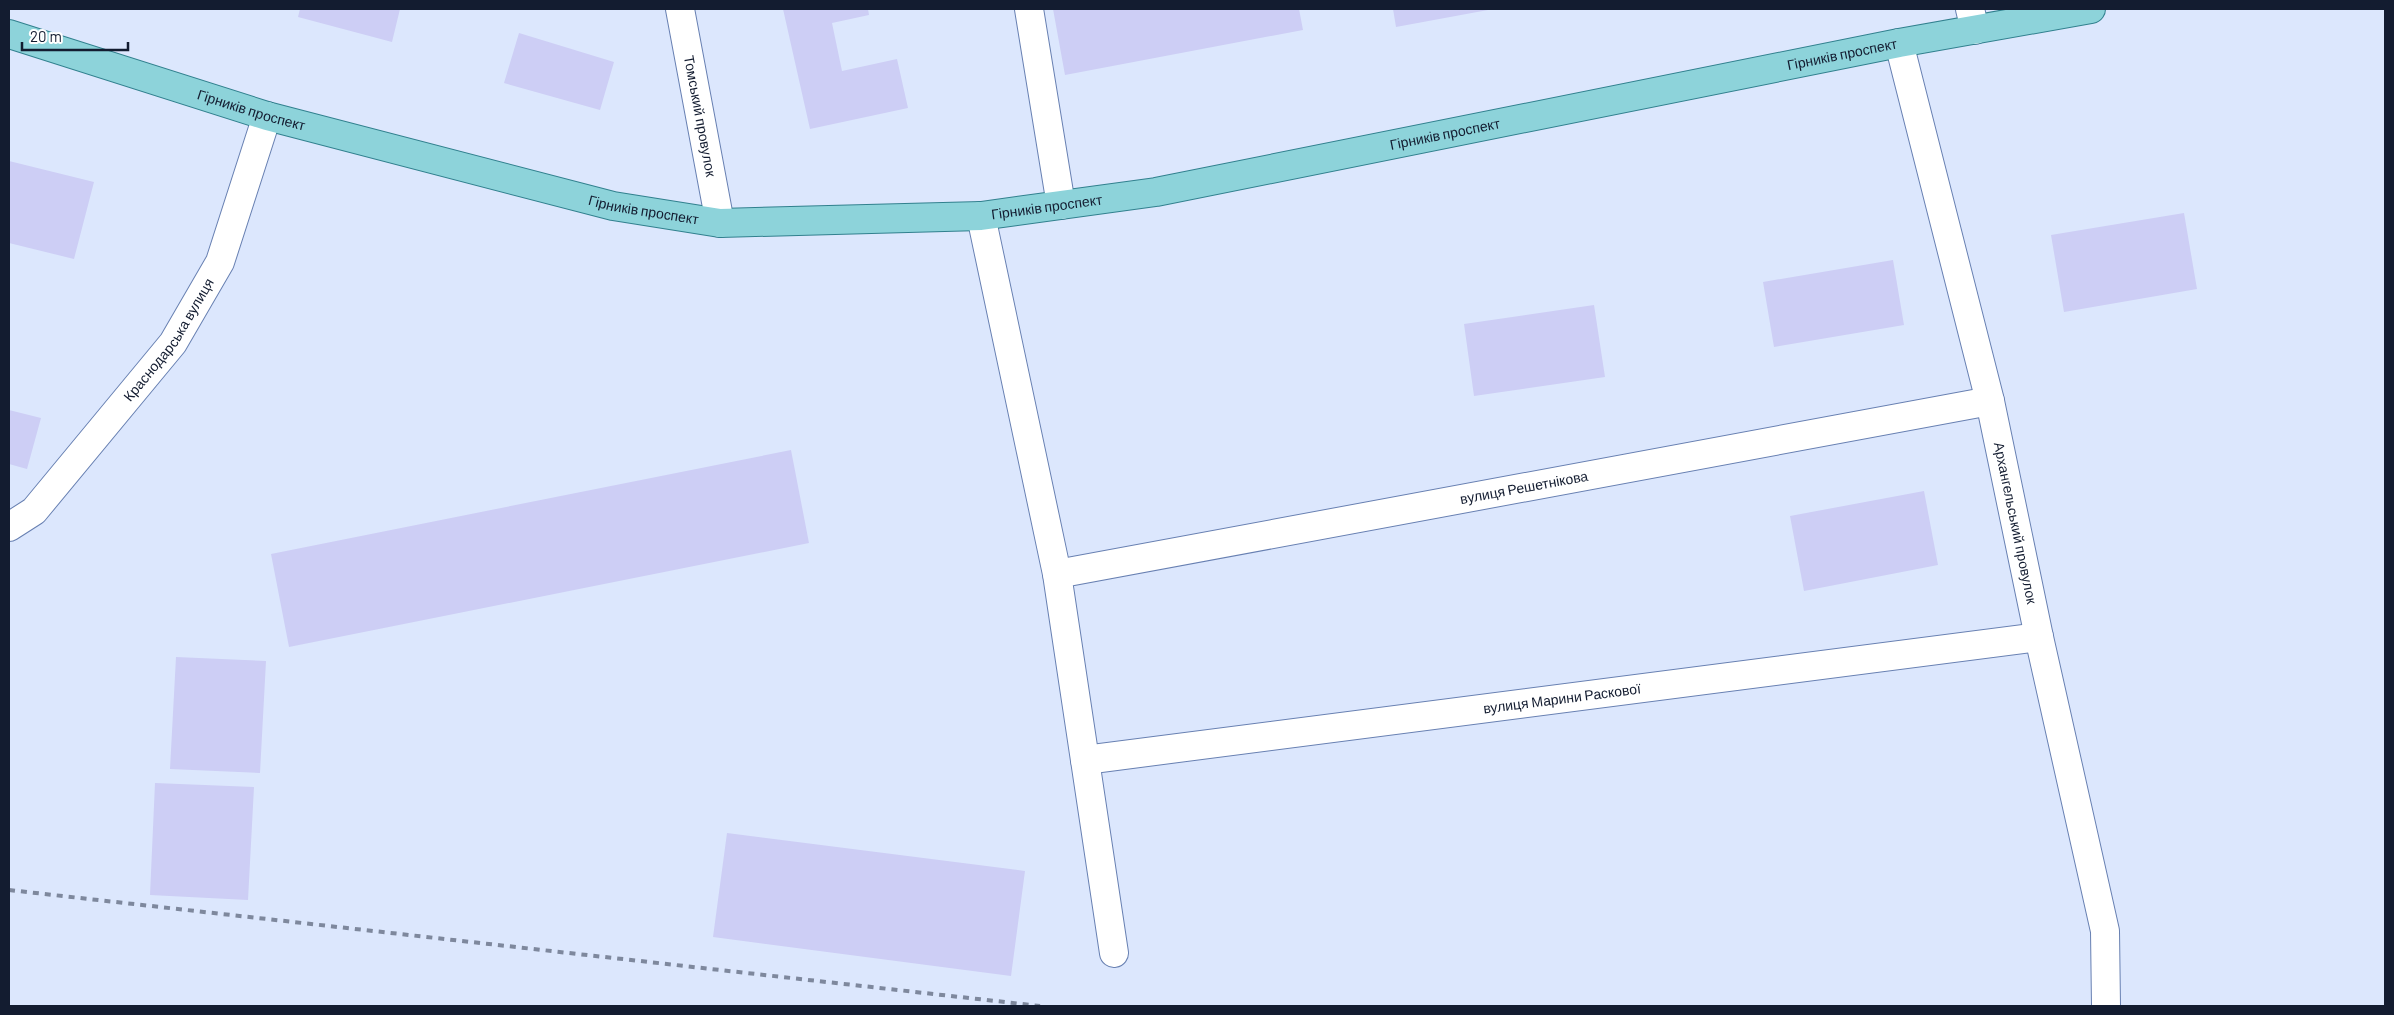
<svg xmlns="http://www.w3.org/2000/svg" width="2394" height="1015" viewBox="0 0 2394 1015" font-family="Barlow,sans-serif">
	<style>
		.building { fill: #cdcef5 }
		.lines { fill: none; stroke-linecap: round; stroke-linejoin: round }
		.minor-casing { stroke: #6880b2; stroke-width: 30 }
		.major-casing { stroke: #31808e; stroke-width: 30 }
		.minor { stroke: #fff; stroke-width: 28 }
		.major { stroke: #8dd3da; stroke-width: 28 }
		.rail { stroke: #7e889d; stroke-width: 4; stroke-dasharray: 6 6; stroke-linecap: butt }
		.labels { text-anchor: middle; stroke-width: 4; stroke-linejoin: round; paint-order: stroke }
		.street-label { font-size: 14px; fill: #131c30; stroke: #fff }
	</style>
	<rect width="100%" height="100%" fill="#dce7fd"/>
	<path class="building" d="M300 9H400L392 42 298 17Z
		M783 9H868L869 15 832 23 842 71 897 59 908 108 810 129Z
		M1053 9H1299L1303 30 1065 75Z
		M1393 9H1488V10L1396 27Z
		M519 33 614 62 600 110 504 83Z
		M9 161 94 182 74 259 9 243Z
		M2184 213 2197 289 2064 312 2051 235Z
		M1893 260 1904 325 1774 347 1763 282Z
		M1594 305 1605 377 1474 396 1464 324Z
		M9 410 41 418 27 469 9 464Z
		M791 450 809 543 289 647 271 554Z
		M1924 491 1938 565 1804 591 1790 516Z
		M176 657 266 661 260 773 170 769Z
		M155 783 254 787 248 900 150 895Z
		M727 833 1025 871 1011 976 713 937Z"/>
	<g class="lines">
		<defs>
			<g id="minor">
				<path id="s1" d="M680 9 720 223"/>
				<path d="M1029 9 1061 205"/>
				<path d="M1970 9 1975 30"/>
				<path id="s2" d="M1899 43 1990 401 2039 637 2105 931 2106 1006"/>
				<path d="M981 216 1057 574 1114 953"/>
				<path id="s3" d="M9 527 34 511 173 343 220 262 267 116"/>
				<path id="s4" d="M1057 574 1990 401"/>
				<path id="s5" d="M1085 760 2039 637"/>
			</g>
			<g id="major">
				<path id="s6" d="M9 34 267 116 613 206 720 223 981 216 1156 192 1899 43 2091 9"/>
			</g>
		</defs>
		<use href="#minor" class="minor-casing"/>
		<use href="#major" class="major-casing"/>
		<use href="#minor" class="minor"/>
		<use href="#major" class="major"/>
		<path class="rail" d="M9 890 1040 1006"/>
	</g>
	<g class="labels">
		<g class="street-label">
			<text dy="5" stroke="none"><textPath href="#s6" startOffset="1874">Гірників проспект</textPath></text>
			<text dy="5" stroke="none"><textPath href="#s6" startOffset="254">Гірників проспект</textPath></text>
			<text dy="5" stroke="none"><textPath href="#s1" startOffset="109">Томський провулок</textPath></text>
			<text dy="5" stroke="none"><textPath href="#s6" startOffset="1469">Гірників проспект</textPath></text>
			<text dy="5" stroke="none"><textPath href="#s6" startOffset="1064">Гірників проспект</textPath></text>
			<text dy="5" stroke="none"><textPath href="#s6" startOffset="659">Гірників проспект</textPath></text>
			<text dy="5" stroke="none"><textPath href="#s3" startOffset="248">Краснодарська вулиця</textPath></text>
			<text dy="5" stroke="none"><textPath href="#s4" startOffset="475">вулиця Решетнікова</textPath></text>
			<text dy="5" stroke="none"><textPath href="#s2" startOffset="494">Архангельський провулок</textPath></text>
			<text dy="5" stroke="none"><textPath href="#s5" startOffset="481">вулиця Марини Раскової</textPath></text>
		</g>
	</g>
	<rect width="2394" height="1015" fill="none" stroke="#131c30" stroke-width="20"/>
	<path d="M22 42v8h106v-8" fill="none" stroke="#131c30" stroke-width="2.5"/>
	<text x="30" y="42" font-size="15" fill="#131c30" stroke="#ffffff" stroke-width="4" paint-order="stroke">20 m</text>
</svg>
